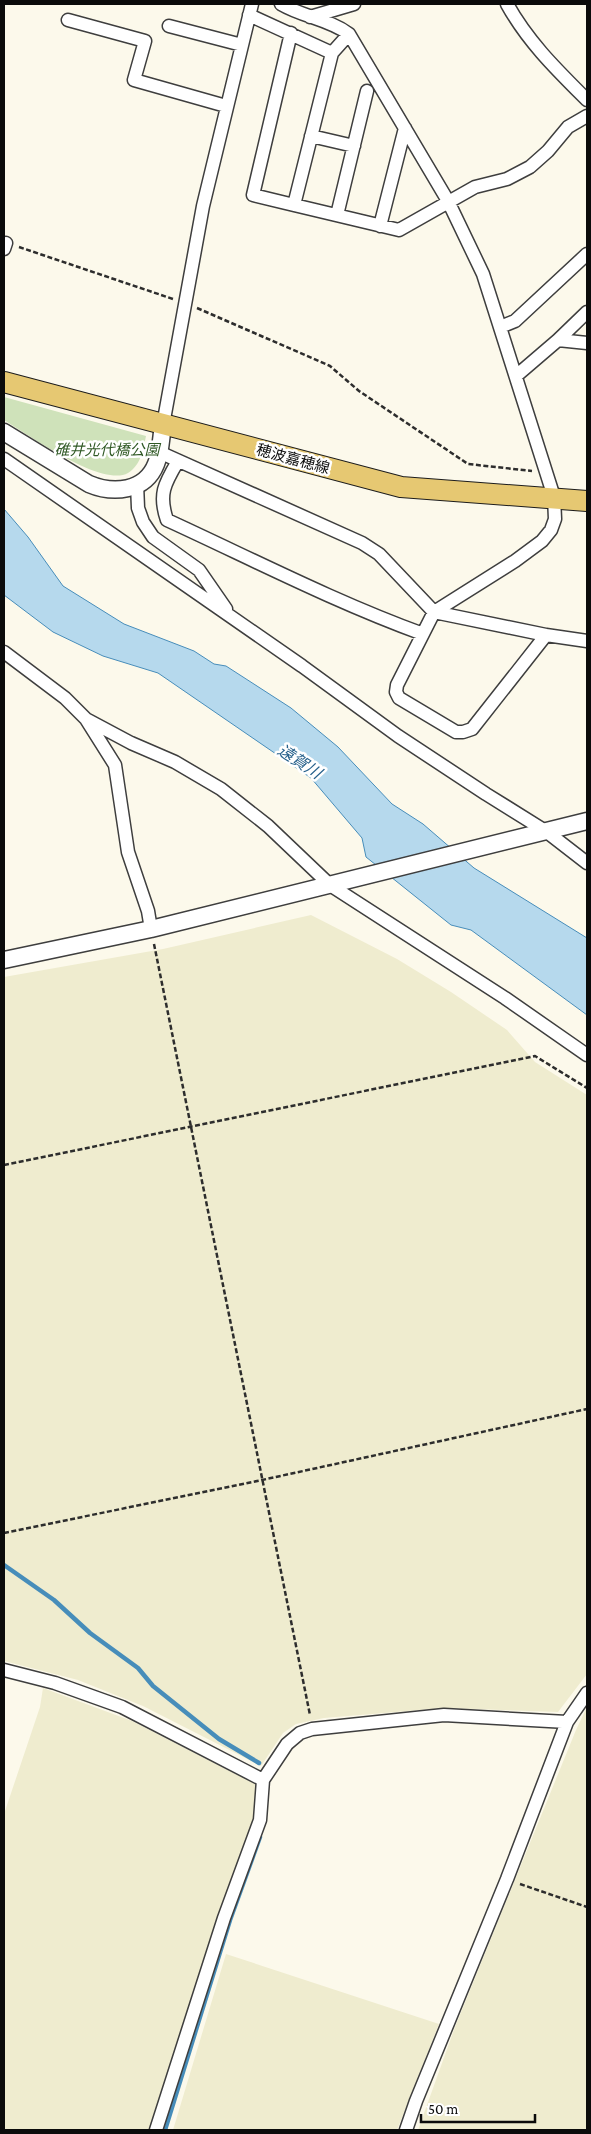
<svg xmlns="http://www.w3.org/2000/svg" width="591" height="2134" viewBox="0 0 591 2134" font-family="'Crimson Pro','Noto Sans JP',serif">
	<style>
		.farmland { fill: #efeccf }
		.green { fill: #cfe2ba }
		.water { fill: #b6d9ed; stroke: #478dba }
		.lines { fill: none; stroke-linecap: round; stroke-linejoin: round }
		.stream { stroke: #478dba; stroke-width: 4.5 }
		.minor-casing { stroke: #3e3e3e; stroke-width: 15 }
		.tertiary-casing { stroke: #3e3e3e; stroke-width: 19 }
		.primary-casing { stroke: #1c1c1c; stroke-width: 22 }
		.path { stroke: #2d2d2d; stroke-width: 2.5; stroke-dasharray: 5 2.5; stroke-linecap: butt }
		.minor { stroke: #fff; stroke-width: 12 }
		.tertiary { stroke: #fff; stroke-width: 16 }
		.primary { stroke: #e6c872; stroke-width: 20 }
		.labels { text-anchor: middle; stroke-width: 5; stroke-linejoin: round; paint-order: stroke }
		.park-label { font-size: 15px; font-style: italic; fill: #305925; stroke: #fff }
		.street-label { font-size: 15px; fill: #0b0b0b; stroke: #fff }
		.water-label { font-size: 16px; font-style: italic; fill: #26608b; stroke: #fff }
	</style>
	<rect width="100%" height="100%" fill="#fcf9eb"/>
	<path class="farmland" d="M311 915 397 959 451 992 507 1030 535 1062 587 1095V1674L558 1712 444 1708 324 1718 296 1724 283 1733 261 1766 143 1706 78 1680 4 1661V977L163 949Z
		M43 1688 132 1721 255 1784 256 1811 253 1822 214 1929 150 2130H4V1814L40 1707Z
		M587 1707V2130H418L455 2027 576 1730Z
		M226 1954 439 2024 397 2130H173Z"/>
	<path class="green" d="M4 397 146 436C143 450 141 465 128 473 102 488 27 434 4 420Z"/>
	<path class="water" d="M4 509 28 537 63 586 124 624 194 651 214 664 226 666 291 708 338 747 392 804 423 824 474 868 587 938V1015L471 930 451 925 366 857 362 838 311 778 158 673 103 656 53 632 4 595Z"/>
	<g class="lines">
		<path class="stream" d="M4 1565 54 1600 90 1633 138 1668 153 1686 219 1739 259 1763
			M165 2130 230 1920 260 1837"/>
		<defs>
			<path id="minor" d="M507 4C528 42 557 70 587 100
				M249 15 332 53
				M310 17 354 4
				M68 20 145 41 134 80 226 106
				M169 26 242 45
				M291 33 253 195 294 205
				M349 34 332 53 294 205 399 230 475 187 507 179 530 167 548 151 568 127 587 116
				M311 136 354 146
				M337 215 367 91
				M380 226 405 128
				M4 249 6 243
				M500 327 515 321 587 254
				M558 340 587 312
				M516 376 558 340 587 343
				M163 425 203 206 252 4
				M159 452 362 543 379 554 434 612 546 635 472 729 463 732H456L399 698 396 692 397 685 434 612 515 561 542 541 551 530 555 519 554 497 483 274 448 201 349 34C329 19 303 17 281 4
				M4 459 302 666 398 736 486 794 547 832 587 863
				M178 461C165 483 158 494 167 520 252 559 335 602 423 634
				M137 484 138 508 143 522 153 537 199 570 226 609
				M546 635 587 641
				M4 652 65 698 86 719 131 743 175 762 221 789 268 826 330 885 505 998 587 1055
				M86 719 115 765 128 852 148 911 151 929
				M4 1670 55 1683 122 1707 263 1780
				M156 2130 224 1918 260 1820 263 1780 287 1744 300 1733 312 1729 444 1715 567 1722
				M406 2130 416 2101 507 1879 567 1722 587 1693"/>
			<path id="tertiary" d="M4 432 89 484C113 494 145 492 156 464 161 452 161 437 163 425
				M4 960 151 929 587 821"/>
			<path id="primary" d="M4 382 401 487 587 501"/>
		</defs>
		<use href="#minor" class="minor-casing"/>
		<use href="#tertiary" class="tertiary-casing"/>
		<use href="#primary" class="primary-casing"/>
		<path class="path" d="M19 247 173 299
			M197 308 330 366 359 391 468 464 532 471
			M154 944 310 1715
			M4 1165 535 1056 587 1088
			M4 1533 262 1480 587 1409
			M520 1884 587 1907"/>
		<use href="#minor" class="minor"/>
		<use href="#tertiary" class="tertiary"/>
		<use href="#primary" class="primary"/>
	</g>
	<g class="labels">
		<g class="park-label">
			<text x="107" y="455">碓井光代橋公園</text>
		</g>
		<g class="street-label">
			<text transform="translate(293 459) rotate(15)" y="5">穂波嘉穂線</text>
		</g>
		<g class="water-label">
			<text transform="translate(300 761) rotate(33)" y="6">遠賀川</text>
		</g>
	</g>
	<rect width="591" height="2134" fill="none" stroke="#0b0b0b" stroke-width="10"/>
	<path d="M421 2114v8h114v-8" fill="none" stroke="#0b0b0b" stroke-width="2.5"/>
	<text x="428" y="2114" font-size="15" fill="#0b0b0b" stroke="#ffffff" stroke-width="4" paint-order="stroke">50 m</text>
</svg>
